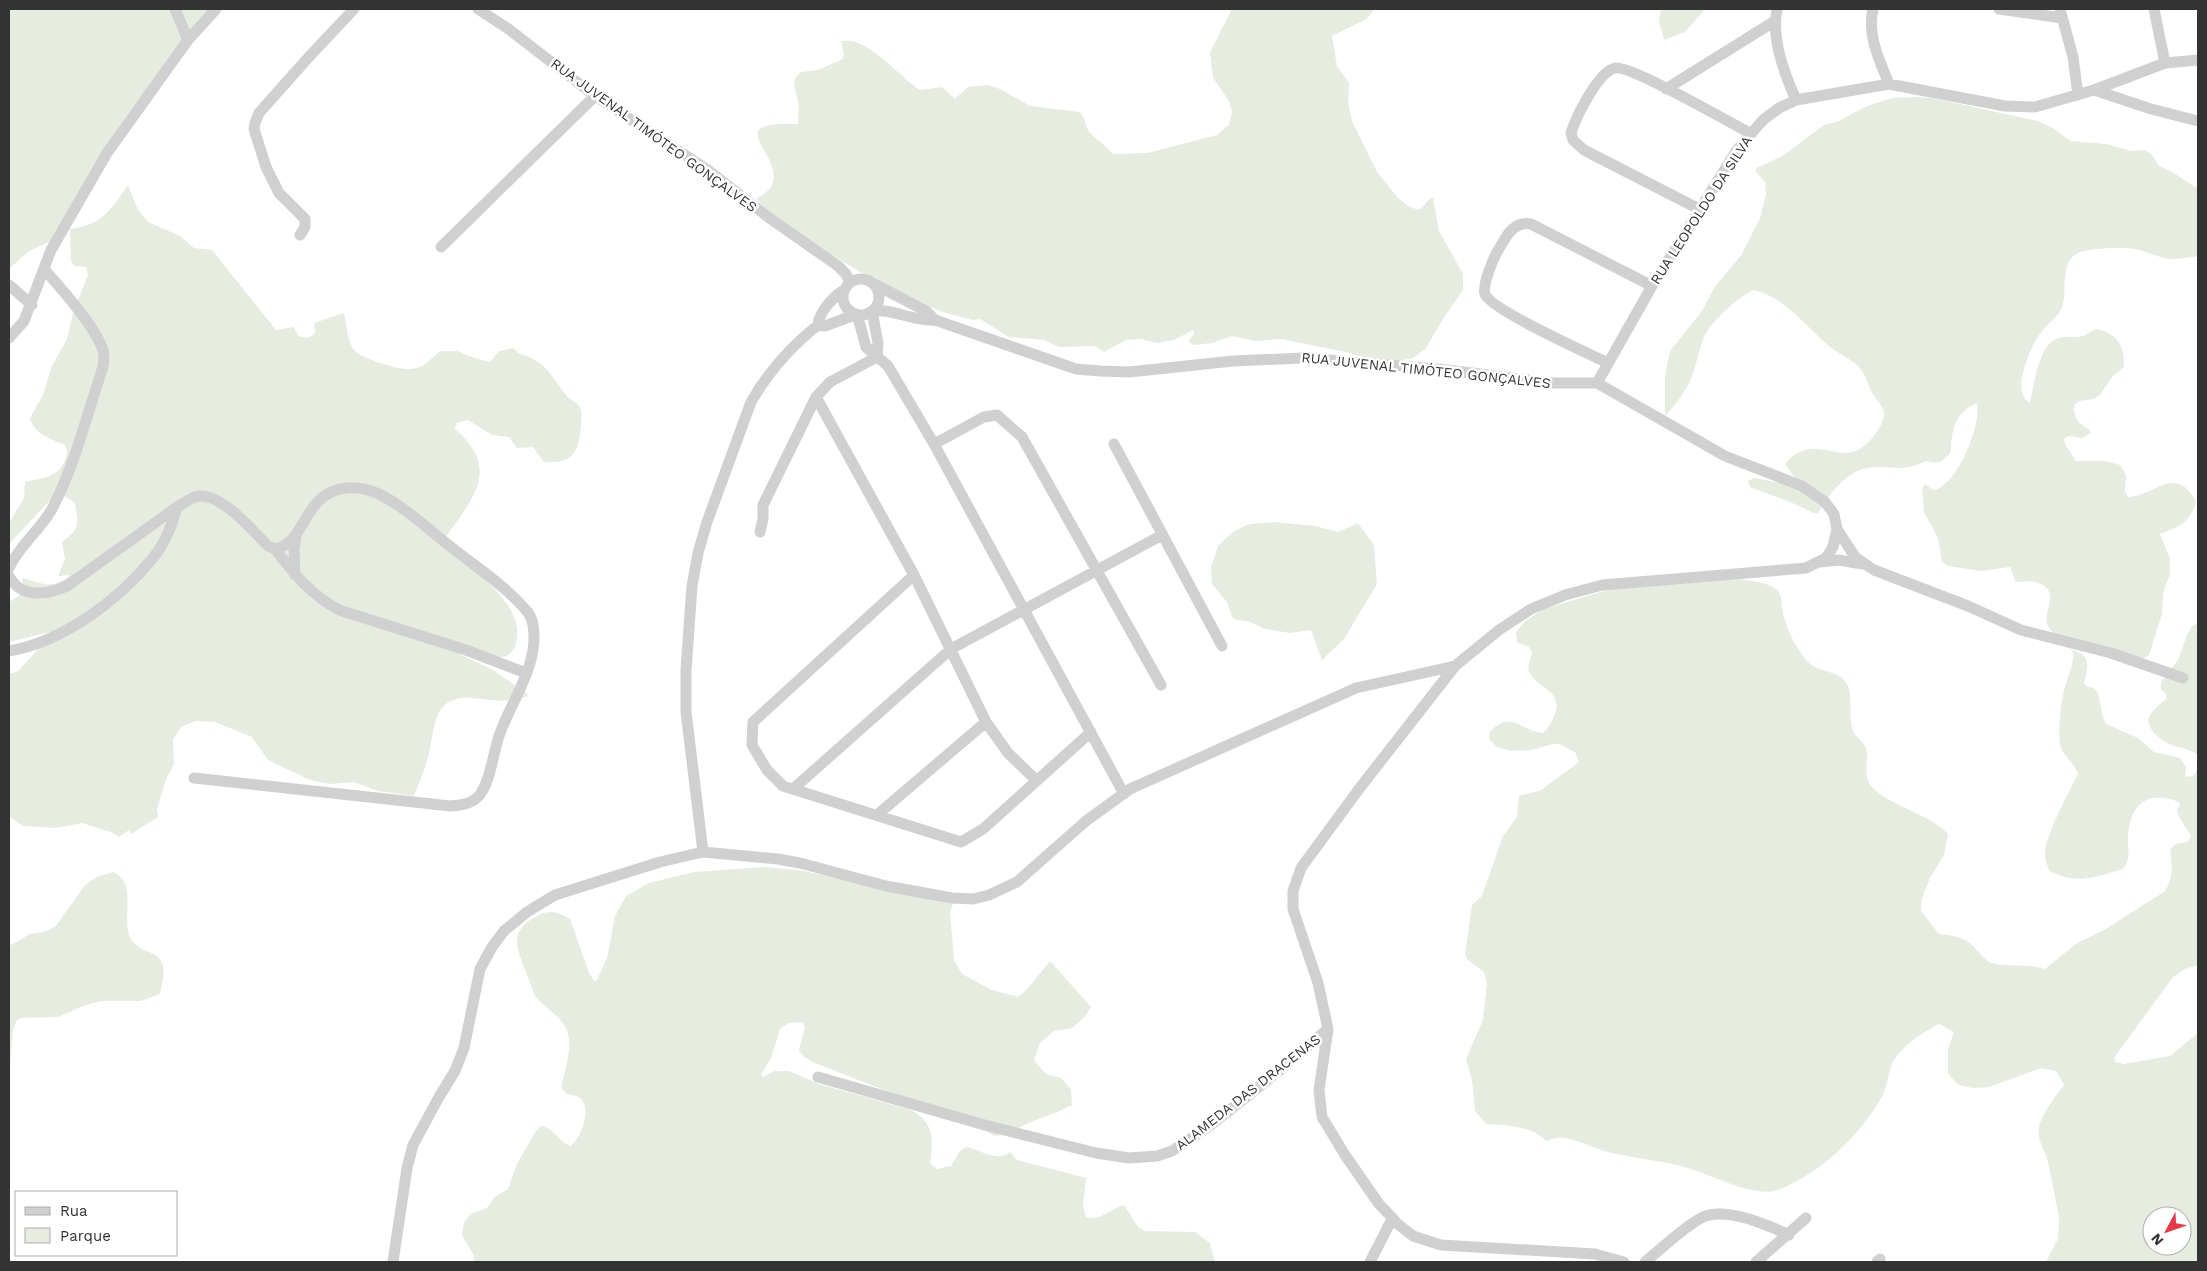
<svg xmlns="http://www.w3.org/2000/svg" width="2207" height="1271" viewBox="0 0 2207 1271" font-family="'Work Sans',sans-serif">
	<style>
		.green { fill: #e6ecdf; fill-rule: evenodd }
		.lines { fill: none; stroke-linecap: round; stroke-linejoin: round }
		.minor { stroke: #d0d0d0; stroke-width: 11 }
		.labels { text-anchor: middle; stroke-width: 5; stroke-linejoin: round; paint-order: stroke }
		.street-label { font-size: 14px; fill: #333; stroke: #fff }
	</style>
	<rect width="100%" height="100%" fill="#fff"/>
	<path class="green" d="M9 9H210C180 47 63 185 70 229 103 225 110 210 128 185L138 210 148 222 180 236 194 248 212 250 276 330 294 327 298 336 309 338 315 333 314 323 344 313C347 324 347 341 354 350 360 358 401 371 411 369 424 368 431 359 440 351H457L474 358 490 362 499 351 513 348C520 356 525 354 533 359 549 367 556 383 567 396 570 400 576 402 579 406 583 412 581 419 581 425 579 452 573 464 544 462L533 447 517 448 509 437 492 435 468 420 456 423 455 429C503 471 471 499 444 540L450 549C473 570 522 603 517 638 516 648 513 652 505 657H490L462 652 459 654 493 670 529 695C511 704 492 700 472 698 434 695 435 725 429 753 425 768 420 782 414 796L378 791 354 782 330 784 310 780 268 760 252 737 215 722 195 721 181 727 173 739 174 764 166 779 157 809 158 817 131 834 129 830 119 837 111 832 82 823 56 828 23 826 9 816V674L18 671 52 634 50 632 9 642V602L25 592 22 580 23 578C43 584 52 590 70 575L58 576 65 559 62 542C81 528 78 525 75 503 68 498 63 493 54 496L9 544V523L24 498 25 482C41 478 59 478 65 460 67 455 68 450 65 445 51 439 34 434 30 418L43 395 52 366 67 339 73 313 88 275 86 267 74 266 71 261 70 229 60 237 29 251 9 269Z
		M1232 9H1374L1367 19 1332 36 1337 66 1349 83 1348 102 1352 121 1377 172 1398 198 1408 206 1418 210 1422 208 1429 199 1433 198 1439 231 1463 274V290L1443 319 1426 348 1413 358 1398 361 1368 359 1346 352 1281 339 1255 341 1232 336 1212 343 1193 345 1188 341 1194 334 1193 330 1174 340 1157 343 1141 339 1126 340 1104 352 1095 346 1059 347 1044 340 1009 337 980 319 973 320 942 312 890 289 809 242 779 221 756 199C760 196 768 192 771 187 788 155 715 121 798 124L799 107 794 84 795 78 801 72 818 70 843 59 844 55 841 41C867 35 898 76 920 90L942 87 955 99 968 87 988 85 1000 89 1030 106 1080 112C1086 118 1085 129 1091 134 1099 141 1106 146 1113 154L1147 153 1217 135 1229 125 1232 112 1229 101 1213 78 1210 52Z
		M1661 9H1705L1685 32 1664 40 1659 21Z
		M1914 97 1932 98 2038 121 2053 128 2070 141 2107 144 2131 151 2145 150 2152 155 2159 166 2172 172 2195 187H2198V256C2190 257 2180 259 2172 259 2160 259 2147 251 2135 249 2123 247 2088 248 2078 253 2059 262 2068 290 2062 308 2057 319 2046 324 2040 334 2030 347 2010 393 2030 403 2034 385 2038 347 2056 339 2065 334 2074 339 2083 336 2088 334 2092 330 2097 329 2117 334 2125 345 2124 367L2112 377 2100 395 2094 399 2079 401 2074 405C2074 418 2077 423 2089 429L2091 433 2082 438 2068 436 2064 439 2065 444 2076 461H2105L2120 465 2126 475 2125 492 2128 497C2156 496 2174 463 2196 501 2191 522 2179 527 2160 534L2170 559V574L2163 593 2162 614 2149 655 2144 658H2134L2056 635C2053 632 2049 629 2048 626 2042 612 2059 595 2043 585 2034 580 2027 581 2016 582L2010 567 1981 571 1948 566 1942 562 1938 538 1924 512 1922 488 1925 484 1933 490C1957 487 1982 424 1977 403 1955 412 1951 431 1951 452 1942 462 1939 465 1926 461 1907 470 1901 468 1880 467 1849 466 1833 489 1818 513H1813L1795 504 1750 487 1748 481 1754 478 1796 486 1797 481 1785 464C1814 430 1840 467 1864 446 1872 440 1884 424 1884 414 1884 406 1875 399 1871 391 1868 385 1866 377 1862 371 1855 360 1838 354 1829 346 1805 326 1785 297 1754 290 1738 297 1711 321 1704 337 1699 349 1697 362 1693 374 1687 390 1676 404 1665 416V376L1670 351 1702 311 1714 288 1742 254 1760 218 1766 194 1765 182 1755 171 1757 168 1784 155 1824 125 1837 122 1867 106 1892 98Z
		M1275 522 1315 526 1338 532 1358 523 1374 545 1377 584 1344 639 1322 660 1311 630 1290 633 1265 629 1248 621 1237 620 1232 617 1227 602 1212 584 1211 567 1218 546 1234 531 1249 524Z
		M1739 579C1751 581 1766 582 1776 589 1783 594 1781 606 1783 614 1787 630 1796 648 1807 661 1817 673 1842 670 1848 686 1853 700 1848 717 1853 731 1855 737 1862 740 1865 746 1870 756 1863 771 1869 783 1883 805 1930 813 1948 834L1944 855 1930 878 1921 901V911L1939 934C1947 935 1958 936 1965 940 1975 945 1983 960 1991 963 2009 968 2027 963 2045 969L2077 943 2104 930 2164 892C2174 878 2172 866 2170 849L2176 844 2188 842 2191 836 2178 815 2177 810 2180 805 2179 802C2149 790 2131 802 2128 835 2127 847 2132 858 2123 869 2095 877 2078 885 2049 871 2048 866 2045 861 2045 856 2044 837 2069 792 2078 774 2074 763 2064 756 2061 748 2057 737 2061 702 2064 690 2067 677 2076 663 2072 650 2092 656 2088 666 2084 683L2086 686 2094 688 2098 693 2103 717 2106 724 2138 738 2154 752 2180 758 2186 767 2185 777 2193 776 2198 769V965L2185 969 2173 977 2114 1058 2116 1062 2124 1064 2170 1056 2198 1033V1262H2046L2058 1239 2059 1217 2047 1157C2043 1149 2037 1137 2039 1127 2041 1116 2057 1093 2064 1085L2056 1071 2041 1068 1989 1087 1973 1088 1958 1085 1948 1073V1049L1954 1032 1939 1024C1923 1032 1898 1048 1891 1066 1888 1076 1887 1088 1881 1098 1859 1137 1819 1174 1778 1190 1755 1198 1716 1177 1694 1170 1668 1161 1639 1159 1612 1153 1596 1149 1581 1141 1565 1138 1558 1137 1553 1139 1546 1141 1530 1125 1508 1126 1486 1124L1475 1111 1472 1080 1466 1059 1483 1020 1487 983 1484 972 1468 960 1465 955 1472 905 1482 896 1503 836 1517 817 1519 796 1541 790 1579 762 1575 752 1559 744H1553L1532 750 1511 751 1497 747 1489 739V733C1511 708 1520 731 1543 733 1549 727 1552 722 1555 714 1564 689 1534 688 1529 671 1527 665 1531 658 1532 652L1529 647 1517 642 1516 632 1525 621 1544 609 1617 587ZM2152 1216H2182V1246H2152Z
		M2198 623V755C2187 747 2173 748 2162 740 2155 735 2144 723 2150 715 2154 708 2162 703 2167 698L2166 694 2161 690V682L2178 660 2187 635 2192 626Z
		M764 867 798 870 954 901 950 912 954 960 962 974 992 990 1018 997 1029 987 1050 961 1091 1007 1084 1018 1072 1028 1054 1031 1040 1043 1034 1060 1046 1074 1061 1078 1071 1089 1072 1105C1053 1115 1032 1120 1013 1131L1012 1134 994 1136 981 1128 815 1063 804 1057 799 1050 805 1027 803 1022 789 1023 780 1029 771 1058 761 1075 763 1077 775 1071H789L819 1084 911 1110C934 1123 934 1138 930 1163L937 1169 951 1166 960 1151 966 1147C981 1149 995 1163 1010 1152L1017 1160 1086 1178 1083 1206 1086 1217C1100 1222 1111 1208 1124 1205L1138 1227 1145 1231 1195 1232 1210 1243 1215 1262H474V1256L462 1235 464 1222 471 1214 487 1208 495 1197 508 1189 517 1164 536 1131 541 1126C554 1128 559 1142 571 1146 581 1137 592 1110 581 1099 577 1095 571 1095 566 1094L561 1087C565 1070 573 1048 567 1030 560 1015 546 1009 536 997 532 990 529 980 526 972 516 947 508 930 539 915 551 909 560 913 570 919L589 973 594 981 597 980 607 958 615 916 626 896 649 883 694 872Z
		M113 872C138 883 121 916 130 938 131 941 135 944 138 946 143 951 153 952 158 957 168 966 162 984 160 994L141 1001H101L83 1006 58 1017 22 1018 17 1020 13 1030 9 1078V946L30 934 44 932 55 927 85 885 97 877Z"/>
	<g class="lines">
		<path class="minor" d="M175 9 188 40
			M478 9 510 30 595 96 708 170 768 217 838 266 846 274 850 282
			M1777 9C1771 39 1784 72 1796 100
			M1873 9C1867 36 1879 59 1889 84
			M1999 9 2062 18
			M2060 9 2073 57 2078 95
			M2154 9 2165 63
			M1666 89 1775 21
			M2094 90 2151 109 2198 121
			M1699 209 1584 150 1573 140 1571 133C1576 117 1598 72 1615 68 1631 65 1730 123 1750 133
			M300 235 305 227V219L279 193 266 167 254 129 255 123 259 113 307 59 354 9
			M441 247 595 96
			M843 297a18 18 0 1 1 36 0a18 18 0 1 1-36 0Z
			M9 285 32 305
			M818 325C819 312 833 297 844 290
			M9 338 24 321 51 250 107 153 188 40 216 9
			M877 357 878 343 872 311C893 308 913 322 935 320
			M1608 363C1589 354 1490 309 1485 294 1482 285 1494 256 1500 247 1507 235 1514 221 1531 224L1652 286
			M1597 383 1652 286 1737 150 1763 120 1779 108 1796 100 1889 84 2005 106 2035 107 2094 90 2165 63 2198 60
			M816 397 914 575 986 722 1008 753 1036 780
			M934 444 984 417 997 415 1022 437 1161 685
			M1114 444 1222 646
			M1837 529 1855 557 1874 570 1968 606 2021 630 2111 653 2183 678
			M760 532 763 519V505L816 397 830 382 877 357
			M275 549C294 574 311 595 339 610L466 650 526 673
			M1820 562 1839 560 1862 564
			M9 568C19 546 40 530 52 509 75 465 87 414 103 367 103 363 104 359 104 355 101 332 60 287 44 269
			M295 575 294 550 296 535
			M914 575 753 722 752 745 767 770 783 786 961 842 983 829 1091 732
			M9 576C21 599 47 595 67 586L177 507C183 504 189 499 195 497 218 489 253 531 268 546L275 549C307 543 302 493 346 488 357 487 370 490 379 494 407 508 431 532 455 550 479 569 505 586 525 609 529 613 532 619 533 625 540 664 511 701 499 736 493 754 491 778 481 793 474 804 462 805 450 806L194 778
			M9 651C62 642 118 601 152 559 165 544 172 526 177 507
			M793 789 951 649 1162 535
			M877 815 986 722
			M703 852 686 712V670L692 586 698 553 707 522 751 402C769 371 790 347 818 325L825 326 857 314 866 347 888 366 934 444 1124 794
			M1328 1029 1319 1090 1322 1117 1345 1155 1379 1204 1399 1225 1413 1236 1441 1245 1595 1254 1624 1262
			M818 1077 981 1124 1096 1153 1129 1158 1157 1156 1172 1151 1211 1125 1280 1070 1328 1029 1318 983 1293 909V891L1301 868 1359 789 1455 666
			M393 1262 407 1168 413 1145 439 1097 455 1071 464 1048 480 969 492 947 504 931 527 912 555 895 660 862 703 852 778 859 800 863 886 886 952 898 973 899 989 895 1017 882 1086 821 1130 789 1356 688 1455 666 1499 630 1531 609 1565 595 1602 585 1806 568 1826 558 1833 547 1837 529 1834 514 1825 502 1802 486 1725 456 1597 383H1554L1438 369 1304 358 1233 361 1129 372 1100 371 1076 369 935 320 926 311 874 284
			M1370 1262 1392 1219
			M1645 1262C1661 1249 1686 1225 1703 1217 1726 1207 1768 1225 1789 1235
			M1756 1262 1806 1218
			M1877 1262 1880 1259"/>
	</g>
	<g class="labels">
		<g class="street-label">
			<text transform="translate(654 135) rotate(36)" y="5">RUA JUVENAL TIMÓTEO GONÇALVES</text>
			<text transform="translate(1701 210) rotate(-57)" y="5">RUA LEOPOLDO DA SILVA</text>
			<text transform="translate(1426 370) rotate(6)" y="5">RUA JUVENAL TIMÓTEO GONÇALVES</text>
			<text transform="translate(1248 1092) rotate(-38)" y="5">ALAMEDA DAS DRACENAS</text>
		</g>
	</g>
	<rect width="2207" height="1271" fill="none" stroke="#333333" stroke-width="20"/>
	<rect x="15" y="1191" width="162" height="65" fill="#ffffff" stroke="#adadad"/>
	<rect x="25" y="1207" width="25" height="8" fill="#d0d0d0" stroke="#adadad"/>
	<text x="60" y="1216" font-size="15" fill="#333333">Rua</text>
	<rect x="25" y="1228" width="25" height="15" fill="#e6ecdf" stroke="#adadad"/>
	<text x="60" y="1241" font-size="15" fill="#333333">Parque</text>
	<g transform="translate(2167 1231) rotate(229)"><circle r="24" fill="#ffffff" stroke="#adadad"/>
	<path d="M0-4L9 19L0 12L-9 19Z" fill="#e63946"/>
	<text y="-8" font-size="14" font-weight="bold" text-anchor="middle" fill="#333333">N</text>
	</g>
</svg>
